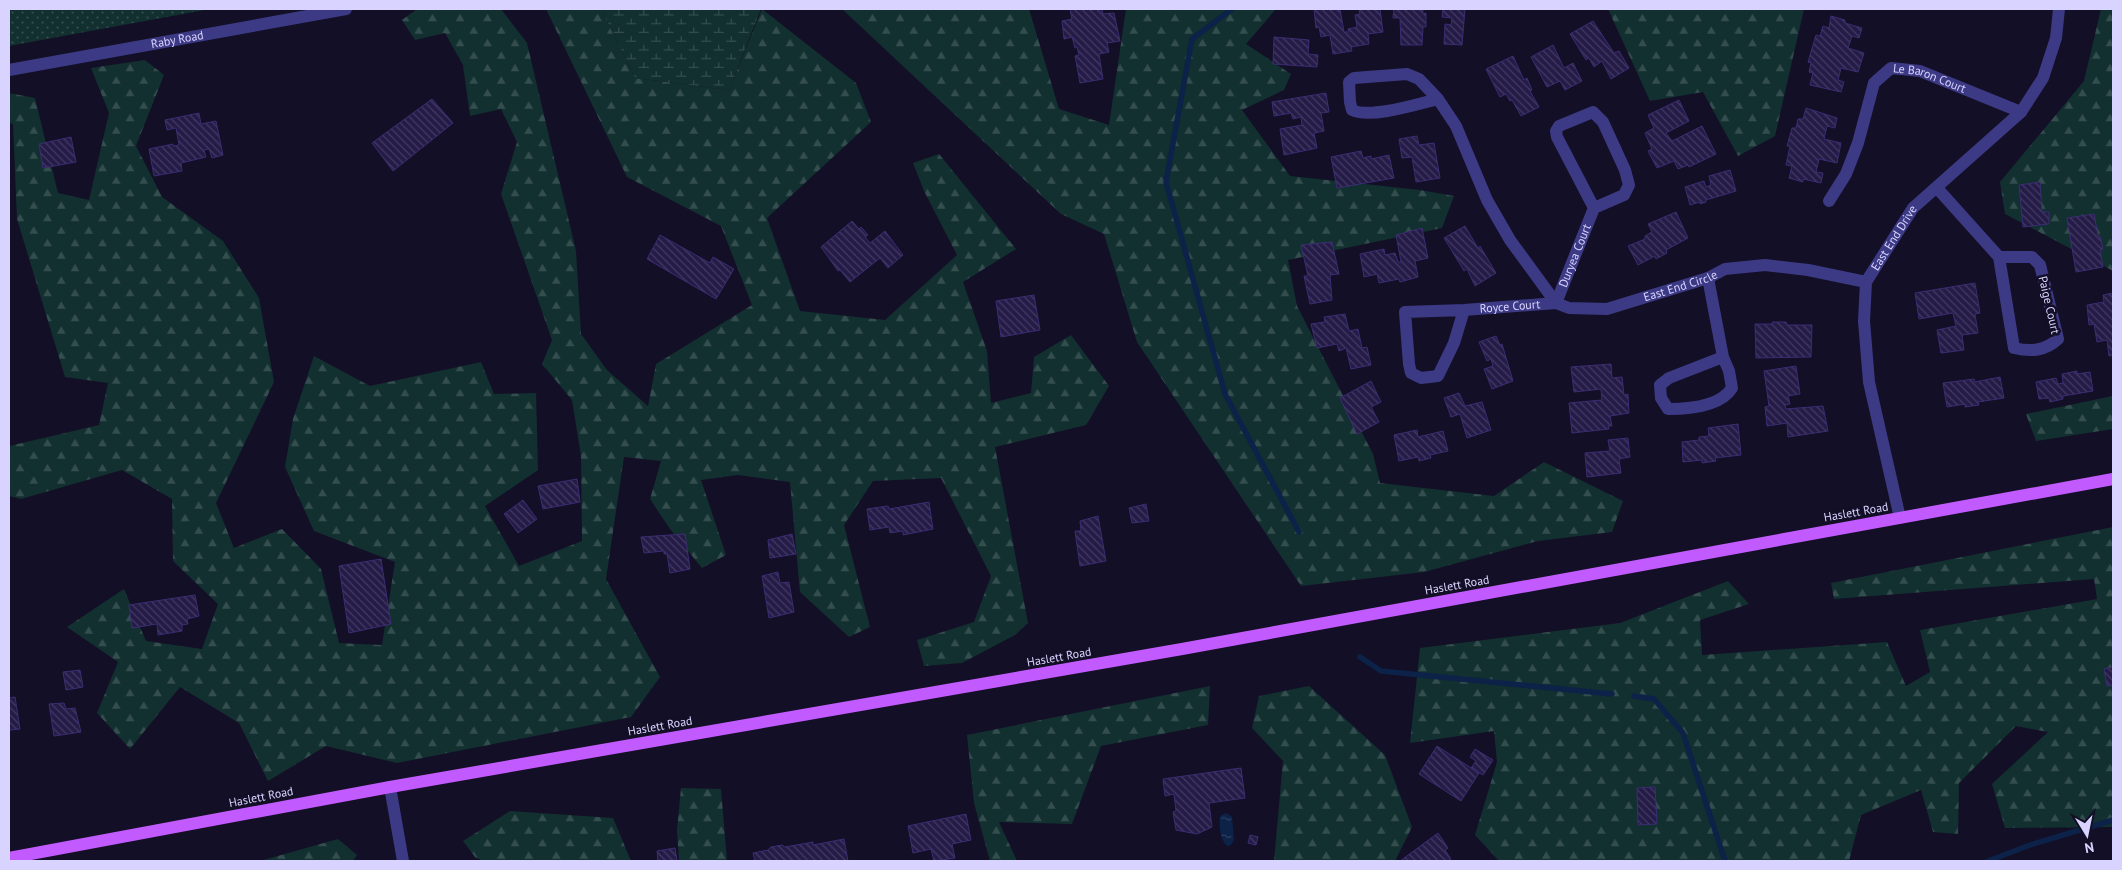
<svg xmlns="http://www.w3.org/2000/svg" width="2122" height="870" viewBox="0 0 2122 870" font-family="'PT Sans',sans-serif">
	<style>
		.grass { fill: url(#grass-dots) }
		.forest { fill: url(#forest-firs) }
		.wetland { fill: url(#wetland-marsh) }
		.water { fill: url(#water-ripples) }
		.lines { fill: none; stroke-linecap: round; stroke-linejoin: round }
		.stream { stroke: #0c2248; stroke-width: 5.5 }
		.building { fill: url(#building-back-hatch); stroke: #3b2d73 }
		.minor { stroke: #3d3a85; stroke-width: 12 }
		.major { stroke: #c25bff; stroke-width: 12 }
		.labels { text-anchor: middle; stroke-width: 5; stroke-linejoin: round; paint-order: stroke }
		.street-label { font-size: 12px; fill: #d9d4ff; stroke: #130f26 }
	</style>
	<defs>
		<pattern id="grass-dots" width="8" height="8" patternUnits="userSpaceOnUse" patternTransform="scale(1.25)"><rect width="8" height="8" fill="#12302f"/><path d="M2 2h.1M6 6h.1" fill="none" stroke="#344d4e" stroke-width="1.8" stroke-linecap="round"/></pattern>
		<pattern id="forest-firs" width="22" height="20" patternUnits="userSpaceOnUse" patternTransform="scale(1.25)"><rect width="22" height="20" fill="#12302f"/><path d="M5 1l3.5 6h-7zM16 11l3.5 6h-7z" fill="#344d4e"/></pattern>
		<pattern id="wetland-marsh" width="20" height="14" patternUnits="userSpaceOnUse" patternTransform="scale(1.25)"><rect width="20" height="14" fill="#12302f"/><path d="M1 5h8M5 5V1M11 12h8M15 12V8" fill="none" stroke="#344d4e"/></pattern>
		<pattern id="water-ripples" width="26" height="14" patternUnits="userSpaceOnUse" patternTransform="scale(1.25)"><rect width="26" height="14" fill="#0c2248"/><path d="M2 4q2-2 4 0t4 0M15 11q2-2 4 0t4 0" fill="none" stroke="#2f4163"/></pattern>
		<pattern id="building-back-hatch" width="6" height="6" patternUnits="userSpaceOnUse" patternTransform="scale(1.25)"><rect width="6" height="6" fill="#241b47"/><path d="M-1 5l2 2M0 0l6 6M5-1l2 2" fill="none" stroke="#433b63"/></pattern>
	</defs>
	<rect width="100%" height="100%" fill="#130f26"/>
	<path class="grass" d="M9 9H210L9 46Z"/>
	<path class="forest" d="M417 9H501L527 43 576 251 581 334 607 370 648 406 656 364 752 305 721 226 627 177 546 9H601L635 78 729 90 762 9 856 83 871 122 767 218 800 311 885 320 957 255 924 191 913 163 939 154 1016 249 963 282 987 351 991 403 1031 393 1034 357 1071 335 1109 386 1086 425 995 447 1028 623 1015 635 962 663 924 666 917 640 974 622 991 576 941 478 873 481 844 525 870 627 849 637 800 592 790 482 738 475 701 480 726 555 702 568 670 529 650 499 661 461 624 457 606 579 660 677 631 717 397 763 326 746 268 781 239 723 180 687 130 749 97 713 118 662 67 627 124 589 146 641 202 649 218 604 173 561 172 499 122 470 21 499 9 496V446L99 425 108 383 65 377 17 219 13 124 9 123V93L35 98 58 193 89 200 109 113 91 68 145 60 164 75 136 146 162 197 223 241 259 298 274 382 216 503 234 548 282 529 321 569 339 643 382 645 395 562 314 531 285 467 293 419 314 356 370 386 481 362 494 394 536 393 538 470 485 506 519 566 582 541 581 456 572 400 542 364 552 340 501 194 517 142 501 109 470 116 463 65 445 33 415 40 402 20Z
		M842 9H1029L1059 109 1109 125 1126 9H1276L1246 44 1291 74 1284 90 1242 110 1290 176 1420 190 1454 196 1442 228 1288 260 1297 306 1373 454 1380 483 1494 496 1544 462 1623 501 1612 532 1538 541 1424 572 1301 586 1137 342 1104 234 1061 214Z
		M1608 9H1804L1775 136 1738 156 1703 92 1650 101Z
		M2101 9H2113V271L2005 214 2000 182 2084 81Z
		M2113 396V429L2036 441 2026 414Z
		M2113 527V827L2005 828 1992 784 2048 732 2016 726 1959 783 1958 834 1933 832 1921 790 1861 815 1849 861H1499L1475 835 1497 762 1494 731 1410 743 1420 648 1620 623 1728 581 1749 604 1700 620 1702 655 1887 642 1906 686 1930 672 1920 630 2097 599 2094 579 1834 599 1831 583Z
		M1210 686 1208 725 1101 746 1072 824 999 822 1017 861H990L974 803 967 735Z
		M1309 686 1385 755 1412 827 1395 861H1274L1283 761 1252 728 1259 696Z
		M681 788 721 789 727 861H679L677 830Z
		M510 811 613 818 631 861H483L475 857 463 841Z
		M338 839 357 855 353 861H260Z"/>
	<path class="wetland" d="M601 9H761L729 90 635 78Z"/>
	<path class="water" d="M1226 813 1232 817 1234 840 1231 845 1227 846C1220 840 1219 825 1220 816Z"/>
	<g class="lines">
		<path class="stream" d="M1232 9 1192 39 1166 182 1225 394 1299 532
			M1360 657 1381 671 1612 694
			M1634 696 1654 699 1683 733 1725 861
			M1988 861 2030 845 2113 820"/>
	</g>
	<path class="building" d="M1070 9H1102L1103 14 1114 13 1120 41 1107 43 1109 52 1099 54 1103 79 1080 83 1075 56 1079 55 1077 47 1075 48 1072 37 1064 39 1062 21 1072 19Z
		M1314 9H1340L1344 32H1349L1348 29 1357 27 1355 15 1360 14 1359 9H1380L1383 32 1368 34 1369 44 1351 47 1352 51 1333 54 1330 35 1321 37 1319 27 1316 28Z
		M1394 9H1423V14L1426 13V27H1423L1422 45H1401L1400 18H1393Z
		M1443 9H1465L1462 45 1444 44 1445 24 1451 25 1452 18 1442 17Z
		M1831 16 1845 20V23L1862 28 1859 38 1852 36 1848 48 1864 53 1858 72 1841 68 1838 80 1844 82 1841 92 1810 85 1813 73 1809 72 1811 63 1808 62 1816 35 1820 36 1823 26 1829 28Z
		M1593 21 1614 53 1619 51 1629 68 1611 79 1602 61 1594 67 1589 58 1586 60 1570 34Z
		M1274 37 1309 40 1308 54 1318 55 1317 67 1273 64Z
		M1553 45 1564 68 1573 63 1582 81 1565 90 1560 81 1547 87 1531 57Z
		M1513 56 1524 80 1527 78 1532 90 1530 91 1539 107 1521 116 1512 100 1510 101 1506 94 1500 97 1486 69Z
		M1326 93 1329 112 1321 113 1324 131 1314 133 1317 148 1284 155 1280 129 1302 125 1301 117 1293 119 1291 113 1274 116 1272 102Z
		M432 99 453 123 393 171 372 143Z
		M1679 100 1689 121 1666 133 1672 141 1702 126 1716 154 1689 167 1688 165 1678 169 1674 161 1657 168 1648 151 1652 149 1645 133 1654 128 1648 115Z
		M1806 108 1837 118 1835 128 1827 126 1824 139 1841 143 1837 163 1819 159 1816 172 1823 173 1821 183 1803 179V182L1789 178 1792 166 1786 165 1790 146H1787L1792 128H1796L1798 119H1803Z
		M199 113 201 124 216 121 223 155 212 158 209 149 204 150 206 157 181 163 182 171 154 176 149 149 173 144V146L179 145 176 128 167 130 165 120Z
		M1417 136 1419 145 1434 143 1440 178 1416 182 1412 157 1402 158 1399 139Z
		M71 137 76 162 43 168 39 144Z
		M1361 151 1363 158 1371 156V159L1389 155 1394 178 1337 188 1331 157Z
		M1730 170 1736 191 1706 200V202L1700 204V202L1690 205 1685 187 1704 181 1706 187 1711 185 1709 176Z
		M2040 182 2042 212H2049V224L2023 227 2019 185Z
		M1676 212 1688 238 1666 250 1667 253 1656 259 1655 256 1638 265 1628 246 1645 239V236L1652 232 1648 224Z
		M2094 214 2098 236H2100L2103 249 2100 250 2103 267 2076 272 2067 218Z
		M852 221 859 229 861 227 868 235 865 237 870 243 885 231 903 255 888 268 880 258 850 282 840 270 838 271 821 247Z
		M1465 226 1478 248 1480 246 1496 273 1475 286 1467 269 1464 271 1444 238Z
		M1422 228 1428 258 1415 261 1418 277 1400 282 1399 279 1379 283 1377 274 1364 277 1360 254 1384 249 1385 255 1395 253 1398 262H1401L1396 235Z
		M660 235 710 263 713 257 734 269 716 299 647 259Z
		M1332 242 1339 274 1330 275 1332 300 1310 304 1304 276H1308L1301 245Z
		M1975 283 1980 313 1975 314 1978 333 1962 335 1964 350 1941 353 1937 330 1956 326 1953 313 1919 319 1915 293Z
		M2113 293V355L2109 356 2107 340 2097 342 2094 324 2089 325 2087 305 2104 302 2103 295Z
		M1034 295 1040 330 1001 337 996 301Z
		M1345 314 1349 331 1358 329 1362 348 1367 347 1371 365 1351 369 1346 348 1339 351 1337 344 1317 348 1311 324 1325 322 1324 317Z
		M1772 322H1786L1787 325H1812L1811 357 1756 358 1755 324H1773Z
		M1496 336 1500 345 1502 344 1513 381 1492 389 1484 369 1493 366 1491 359 1487 361 1479 342Z
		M1611 364 1612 378 1622 377 1624 395 1628 394 1629 413 1610 416 1612 426H1608L1609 429 1572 433 1569 403 1602 400 1601 389 1574 392 1571 367Z
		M1796 366 1800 394 1788 396 1790 404 1785 405 1786 409 1823 406 1828 431 1788 437 1787 423 1767 426 1765 407 1769 406 1764 371Z
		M2077 371V374L2090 372 2093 391 2063 396V399L2050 402 2049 398 2039 399 2036 382 2056 378 2058 384 2063 383 2062 374Z
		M2000 377 2004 398 1978 402 1979 405 1965 407V404L1947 407 1943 383 1974 379 1975 382Z
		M1371 381 1381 402 1371 407 1379 422 1357 434 1340 398Z
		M1459 393 1465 406 1482 402 1491 430 1467 438 1460 414 1451 417 1444 398Z
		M1738 424 1741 455 1715 458 1716 461 1702 463V460L1683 462 1682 442 1699 440V437L1709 436 1708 428Z
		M1417 430 1418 437 1443 431 1448 451 1430 455 1431 458 1419 461 1418 457 1399 461 1394 435Z
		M1628 438 1630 457 1619 459 1621 473 1587 477 1585 453 1610 451 1608 440Z
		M577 479 580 502 543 509 538 486Z
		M523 500 537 519 518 533 504 514Z
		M929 502 933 529 903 535V531L890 533 889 527 870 530 867 509 888 506 889 509Z
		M1146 504 1149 521 1132 523 1129 508Z
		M1098 516 1106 561 1080 566 1075 531H1081L1080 521Z
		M685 534 690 569 670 573 667 554H664V551L644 553 641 537Z
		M792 534 796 554 770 558 768 540Z
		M381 559 391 624 349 633 339 566Z
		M778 572 780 583 789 582 794 612 769 618 762 576Z
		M195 595 199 616 187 619 188 624 182 625V631L158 635 157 624 132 628 129 605Z
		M2113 667V685L2107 686 2104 669Z
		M80 670 83 687 66 690 63 672Z
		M15 697 20 729 9 730V698Z
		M64 703 66 709 75 708 81 732 54 736 49 704Z
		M1437 746 1479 773 1461 801 1419 774Z
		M1475 749 1493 760 1483 775 1471 768 1476 761 1470 757Z
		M1241 768 1245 798 1209 803 1212 827 1197 834 1176 830 1173 812 1176 811 1174 794 1165 796 1163 779Z
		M1655 787 1657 824 1638 825 1637 788Z
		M966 814 971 840 952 844 955 858 934 861 931 849 913 853 908 826Z
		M1438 833 1448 848 1445 850 1451 859 1447 861H1400Z
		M1250 835 1258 837 1256 845 1248 843Z
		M844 839 848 861H755L753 853 768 850 771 847 782 845 785 847 813 842V845Z
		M675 848 677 861H658L657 851Z"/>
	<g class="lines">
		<g class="minor">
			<path id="s1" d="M9 70 346 9"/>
			<path d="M1438 99C1418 104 1370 119 1352 110L1350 102 1349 82 1354 78 1407 74 1419 79 1438 99 1456 126 1487 200 1510 240 1556 303"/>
			<path d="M1937 188 1999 257 2014 348C2031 352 2045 351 2058 339L2040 265 2032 257H1999"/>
			<path id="s2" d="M1829 201 1846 174 1858 143 1874 83 1891 68 1920 71 2021 112"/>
			<path d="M1708 278 1723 357 1729 371 1732 388C1720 407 1688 409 1668 409L1661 398 1660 385 1669 378 1723 357"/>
			<path id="s3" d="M1556 303 1594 208 1624 195 1629 185 1625 170 1603 122 1593 112 1559 126 1556 131 1557 137 1594 208"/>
			<path id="s4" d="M1464 310 1454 343 1438 376 1421 378 1411 373 1409 364 1405 312 1464 310 1556 303 1569 308 1607 309 1708 278 1725 269 1765 265 1808 270 1866 282"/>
			<path id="s5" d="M1900 518 1869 382 1864 321 1866 282 1913 208 2021 112 2043 78 2056 38 2059 9"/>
			<path d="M390 787 403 861"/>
		</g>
		<path class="major" d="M9 858 390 787 1182 649 2113 479"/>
	</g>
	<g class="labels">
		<g class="street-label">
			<text dy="4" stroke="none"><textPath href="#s1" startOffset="171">Raby Road</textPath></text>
			<text dy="4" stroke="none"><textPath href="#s2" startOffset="190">Le Baron Court</textPath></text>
			<text dy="4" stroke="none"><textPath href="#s5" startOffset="292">East End Drive</textPath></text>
			<text dy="4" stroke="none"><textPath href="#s3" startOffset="51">Duryea Court</textPath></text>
			<text dy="4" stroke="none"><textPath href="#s4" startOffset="441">East End Circle</textPath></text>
			<text transform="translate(2049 305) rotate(77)" y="4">Paige Court</text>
			<text dy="4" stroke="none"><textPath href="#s4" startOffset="266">Royce Court</textPath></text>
			<text transform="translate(1856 512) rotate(-10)" y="4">Haslett Road</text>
			<text transform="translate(1457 585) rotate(-10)" y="4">Haslett Road</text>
			<text transform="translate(1059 657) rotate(-10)" y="4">Haslett Road</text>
			<text transform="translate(660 726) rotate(-10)" y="4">Haslett Road</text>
			<text transform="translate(261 797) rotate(-11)" y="4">Haslett Road</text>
		</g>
	</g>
	<rect width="2122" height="870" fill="none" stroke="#d9d4ff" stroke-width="20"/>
	<g transform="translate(2087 835) rotate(170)" stroke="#130f26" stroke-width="4" paint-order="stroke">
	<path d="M0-4L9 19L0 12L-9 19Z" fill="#d9d4ff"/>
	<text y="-8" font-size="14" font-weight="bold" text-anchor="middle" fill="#d9d4ff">N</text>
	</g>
</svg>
